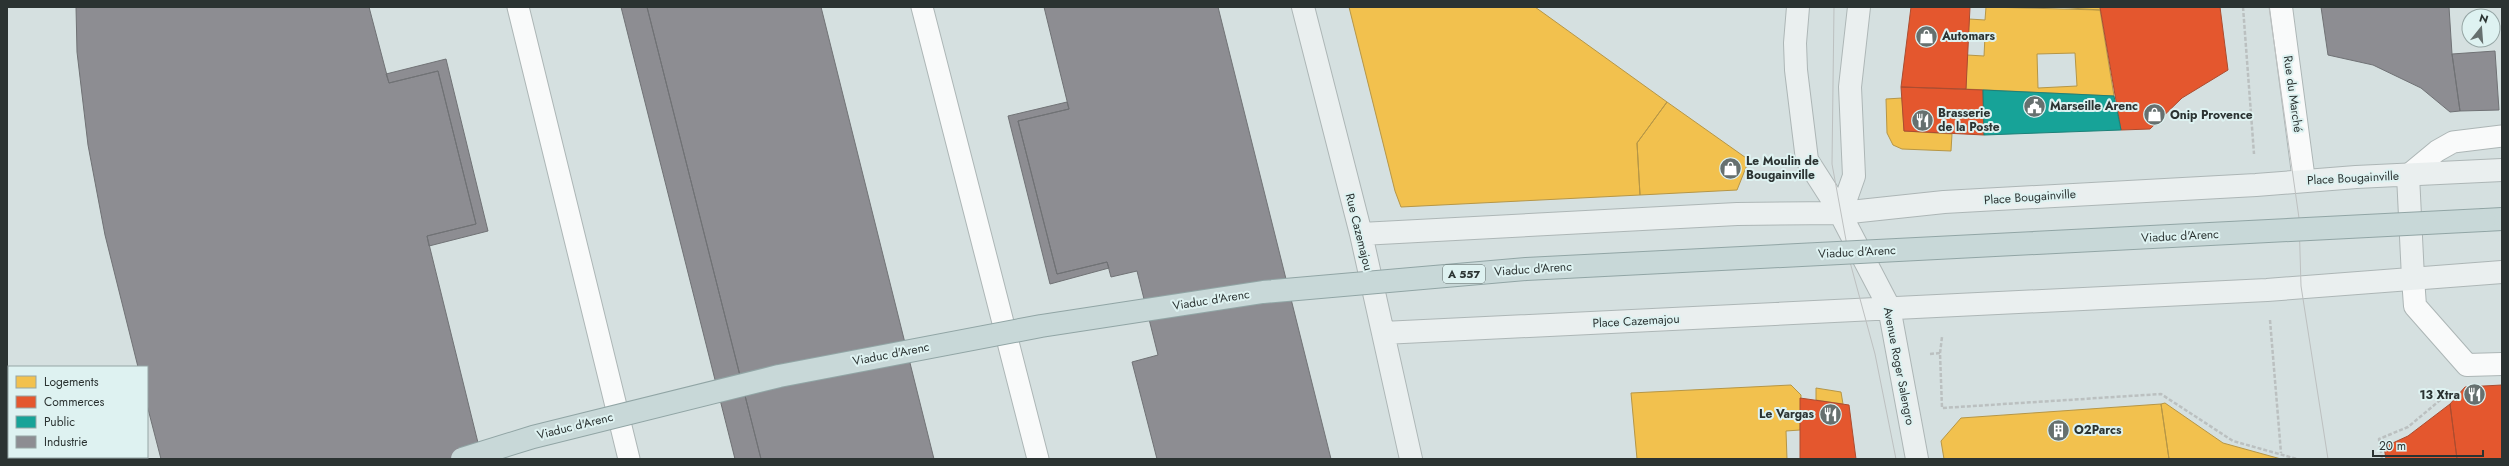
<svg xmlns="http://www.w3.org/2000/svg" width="2509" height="466" viewBox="0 0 2509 466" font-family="Jost,sans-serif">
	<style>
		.homes { fill: #f2c14e; stroke: #b69646; fill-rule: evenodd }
		.shops { fill: #e4572e; stroke: #ac4c2f }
		.public { fill: #17a398; stroke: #1d8179 }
		.industry { fill: #8d8d92; stroke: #707275 }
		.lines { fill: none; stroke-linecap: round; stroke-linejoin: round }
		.lane-casing { stroke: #adb6b6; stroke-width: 23 }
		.street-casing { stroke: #adb6b6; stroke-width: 24 }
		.secondary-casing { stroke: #adb6b6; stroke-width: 24 }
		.highway-casing { stroke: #91a5a5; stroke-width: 24 }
		.path { stroke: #bbc0c0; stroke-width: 2.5; stroke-dasharray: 4 2; stroke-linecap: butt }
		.lane { stroke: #f9fafa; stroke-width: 21 }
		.street { stroke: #f9fafa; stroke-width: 22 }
		.secondary { stroke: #eaefef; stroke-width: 22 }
		.highway { stroke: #c8d8d8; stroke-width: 22 }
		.tram { stroke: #bdc0c0; stroke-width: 1 }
		.rail { stroke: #bdc0c0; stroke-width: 3; stroke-dasharray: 6 3; stroke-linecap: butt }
		.highway-bridge-casing { stroke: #91a5a5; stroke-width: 24; stroke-linecap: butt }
		.highway-bridge { stroke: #c8d8d8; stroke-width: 22 }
		.labels { text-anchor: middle; stroke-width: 4; stroke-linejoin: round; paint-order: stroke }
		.shield { fill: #def2f1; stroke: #616c6b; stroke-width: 1 }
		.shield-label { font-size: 11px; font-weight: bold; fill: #2b3332 }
		.poi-label { font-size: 12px; font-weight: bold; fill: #2b3332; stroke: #def2f1; text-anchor: start }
		.street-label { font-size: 12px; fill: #2b3332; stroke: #def2f1 }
	</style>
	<rect width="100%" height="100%" fill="#d5e0e0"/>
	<path class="homes" d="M1349 7H1535L1667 102 1637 143 1640 195 1401 207 1395 191Z
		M1986 7 2100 10 2114 96 1966 89 1967 55 1984 56 1985 36 1968 35 1969 19 1985 20ZM2075 53 2077 86 2038 88 2037 54Z
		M2056 7H2100V10Z
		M1902 98 1904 131 1952 134 1951 151 1902 149 1893 145 1887 133 1886 99Z
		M1667 102 1749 160 1737 190 1640 195 1637 143Z
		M1791 385 1801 395 1800 430 1786 431 1787 459H1637L1631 393Z
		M1816 388 1841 392 1843 404 1816 400Z
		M2165 403 2223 443 2281 459H2169L2161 404Z
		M2161 404 2169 459H1944L1941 441 1961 418Z"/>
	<path class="shops" d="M1911 7H1970L1966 89 1901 87Z
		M2100 7H2220L2228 70 2182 98 2150 129 2121 130Z
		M1901 87 1983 90 1984 135 1904 131Z
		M2502 385V459H2457L2450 404 2465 387Z
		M1800 398 1849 405 1856 459H1800Z
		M2450 404 2457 459H2386L2384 447 2408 436Z"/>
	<path class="public" d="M1983 90 2114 96 2121 130 1984 135Z"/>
	<path class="industry" d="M76 7H369L389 83 438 71 476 224 427 236 482 459H161L147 405V367H138L105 235 88 145 77 52Z
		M621 7H647L761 459H735Z
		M647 7H821L934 459H761Z
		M1044 7H1218L1331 459H1157L1132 362 1158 355 1137 271 1111 277 1107 262 1057 274 1018 121 1069 109Z
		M2321 7H2449L2452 54 2460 111 2450 112 2421 88 2373 65 2328 55Z
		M2495 51 2499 110 2460 111 2452 54Z
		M446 59 488 231 429 246 427 236 476 224 438 71 389 83 386 74Z
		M1067 102 1069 109 1018 121 1057 274 1107 262 1109 268 1050 284 1008 116Z"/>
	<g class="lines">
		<defs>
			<path id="lane" d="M518 7 629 459
				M922 7 1038 459
				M2408 175 2437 151 2453 142 2502 136"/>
			<path id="street" d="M2281 7 2304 181
				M2413 278 2415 306 2467 365 2502 364"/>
			<path id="secondary" d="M1303 7 1361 234 1411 459
				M1798 7 1795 43 1796 70 1807 160 1841 213 1843 219 1889 307 1917 459
				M2408 175 2413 278
				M1841 213 1854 176 1850 87 1859 7
				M1361 234 1737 214 1841 213 1944 202 2256 185 2356 177 2502 170
				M1383 333 2267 290 2502 272"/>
			<path id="highway" d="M2484 220 2502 219"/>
		</defs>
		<use href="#lane" class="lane-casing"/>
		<use href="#street" class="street-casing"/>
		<use href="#secondary" class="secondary-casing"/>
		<use href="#highway" class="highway-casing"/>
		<path class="path" d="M2243 7 2254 154
			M2270 320 2281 453
			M1940 353 1942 337
			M1930 354 1940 353 1942 408 2161 394 2233 441 2297 459
			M2382 459 2379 439 2408 427 2451 391"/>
		<use href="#lane" class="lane"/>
		<use href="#street" class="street"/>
		<use href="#secondary" class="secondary"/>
		<use href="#highway" class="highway"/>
		<path class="tram" d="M1834 7 1832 164 1850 262 1875 354 1896 459
			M2269 7 2299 218 2301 286 2328 459"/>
		<path class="rail" d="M7 370 9 398
			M14 457V459"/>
		<defs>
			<path id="highway-bridge" d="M462 459 533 437 779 376 1041 326 1263 292 1526 269 2484 220"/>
		</defs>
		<use href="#highway-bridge" class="highway-bridge-casing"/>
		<use href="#highway-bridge" class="highway-bridge"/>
	</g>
	<defs>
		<symbol id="shop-disc" viewBox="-11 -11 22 22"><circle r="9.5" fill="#66706f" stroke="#def2f1"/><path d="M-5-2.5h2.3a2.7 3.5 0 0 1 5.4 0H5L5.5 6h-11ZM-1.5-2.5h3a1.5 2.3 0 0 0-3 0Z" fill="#fff"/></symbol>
		<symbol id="civic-disc" viewBox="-11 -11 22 22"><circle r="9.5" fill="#66706f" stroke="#def2f1"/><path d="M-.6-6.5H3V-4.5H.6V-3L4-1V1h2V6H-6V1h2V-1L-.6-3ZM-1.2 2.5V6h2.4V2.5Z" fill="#fff"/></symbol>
		<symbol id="restaurant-disc" viewBox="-11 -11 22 22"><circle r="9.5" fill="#66706f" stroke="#def2f1"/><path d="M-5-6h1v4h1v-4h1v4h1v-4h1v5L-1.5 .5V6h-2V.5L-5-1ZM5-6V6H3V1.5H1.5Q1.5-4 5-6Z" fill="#fff"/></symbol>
		<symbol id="building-disc" viewBox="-11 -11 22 22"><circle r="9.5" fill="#66706f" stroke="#def2f1"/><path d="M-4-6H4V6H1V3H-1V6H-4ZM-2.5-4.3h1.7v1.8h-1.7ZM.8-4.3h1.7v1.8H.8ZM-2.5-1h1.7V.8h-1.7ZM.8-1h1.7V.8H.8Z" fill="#fff"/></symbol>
	</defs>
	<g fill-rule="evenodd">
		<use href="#shop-disc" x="1914" y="24" width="25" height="25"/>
		<use href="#civic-disc" x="2022" y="94" width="25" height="25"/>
		<use href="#shop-disc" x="2142" y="102" width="25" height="25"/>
		<use href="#restaurant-disc" x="1910" y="108" width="25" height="25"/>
		<use href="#shop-disc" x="1718" y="156" width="25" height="25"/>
		<use href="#restaurant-disc" x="2462" y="382" width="25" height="25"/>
		<use href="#restaurant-disc" x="1818" y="402" width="25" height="25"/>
		<use href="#building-disc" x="2046" y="418" width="25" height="25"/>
	</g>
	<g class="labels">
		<rect class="shield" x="1443" y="265" width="42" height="18" rx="3"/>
		<g class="shield-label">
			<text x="1464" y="278">A 557</text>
		</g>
		<g class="poi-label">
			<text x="1942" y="40">Automars</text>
			<text x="2050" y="110">Marseille Arenc</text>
			<text x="1938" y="117">Brasserie<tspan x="1938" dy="14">de la Poste</tspan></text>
			<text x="2170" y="119">Onip Provence</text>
			<text x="1746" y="165">Le Moulin de<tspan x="1746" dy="14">Bougainville</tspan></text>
			<text x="2460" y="399" text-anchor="end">13 Xtra</text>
			<text x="1814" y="418" text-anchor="end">Le Vargas</text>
			<text x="2074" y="434">O2Parcs</text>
		</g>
		<g class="street-label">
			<text transform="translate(2293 94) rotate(82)" y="4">Rue du Marché</text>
			<text transform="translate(2353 178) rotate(-3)" y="4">Place Bougainville</text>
			<text transform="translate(2030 197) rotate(-4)" y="4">Place Bougainville</text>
			<text transform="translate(1359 232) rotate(76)" y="4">Rue Cazemajou</text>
			<text transform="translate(2180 236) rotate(-3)" y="4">Viaduc d'Arenc</text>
			<text transform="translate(1857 252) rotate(-3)" y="4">Viaduc d'Arenc</text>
			<text transform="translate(1533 269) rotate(-4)" y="4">Viaduc d'Arenc</text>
			<text transform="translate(1211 300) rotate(-9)" y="4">Viaduc d'Arenc</text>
			<text transform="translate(1636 321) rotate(-3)" y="4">Place Cazemajou</text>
			<text transform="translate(891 354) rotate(-11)" y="4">Viaduc d'Arenc</text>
			<text transform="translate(1899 366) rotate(79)" y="4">Avenue Roger Salengro</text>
			<text transform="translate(575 426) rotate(-14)" y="4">Viaduc d'Arenc</text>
		</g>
	</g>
	<rect width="2509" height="466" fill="none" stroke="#2b3332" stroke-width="16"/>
	<rect x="8" y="366" width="140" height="92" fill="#def2f1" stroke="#96a6a5"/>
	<rect x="16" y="376" width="20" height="12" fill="#f2c14e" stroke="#96a6a5"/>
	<text x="44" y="386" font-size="12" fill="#2b3332">Logements</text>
	<rect x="16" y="396" width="20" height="12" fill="#e4572e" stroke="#96a6a5"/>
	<text x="44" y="406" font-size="12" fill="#2b3332">Commerces</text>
	<rect x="16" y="416" width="20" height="12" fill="#17a398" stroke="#96a6a5"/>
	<text x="44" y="426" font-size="12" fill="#2b3332">Public</text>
	<rect x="16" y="436" width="20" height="12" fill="#8d8d92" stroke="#96a6a5"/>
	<text x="44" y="446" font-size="12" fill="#2b3332">Industrie</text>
	<g transform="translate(2481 28) rotate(17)"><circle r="19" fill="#def2f1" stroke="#96a6a5"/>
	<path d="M0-3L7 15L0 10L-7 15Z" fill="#66706f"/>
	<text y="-6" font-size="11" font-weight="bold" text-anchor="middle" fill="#2b3332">N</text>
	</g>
	<path d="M2373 450v6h110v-6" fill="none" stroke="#2b3332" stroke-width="2"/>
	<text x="2379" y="450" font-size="12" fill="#2b3332" stroke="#def2f1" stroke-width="3" paint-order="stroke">20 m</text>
</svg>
